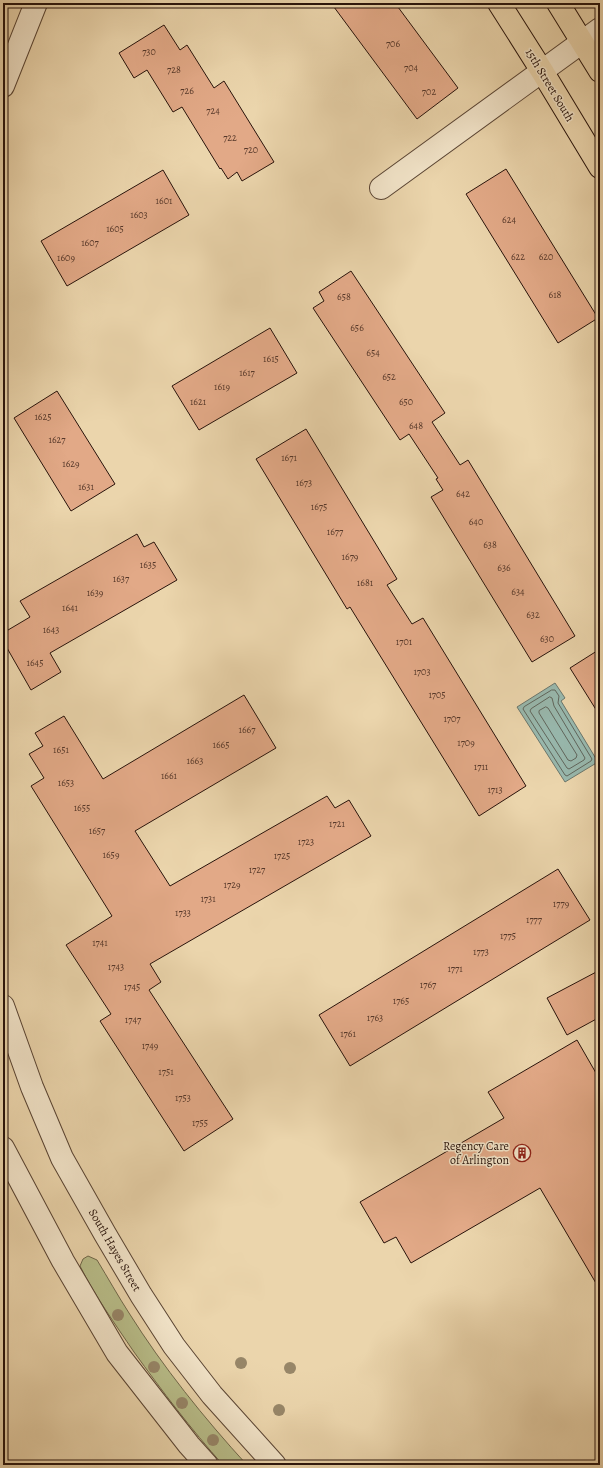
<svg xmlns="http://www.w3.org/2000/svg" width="603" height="1468" viewBox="0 0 603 1468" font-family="Alegreya,serif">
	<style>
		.green { fill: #b8bd89; stroke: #70684a }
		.water { fill: #98b8ad; stroke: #6b766c }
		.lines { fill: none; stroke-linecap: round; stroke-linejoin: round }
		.shore { stroke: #60665c; stroke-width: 1 }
		.building { fill: #e2a987; stroke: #28130b }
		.minor-casing { stroke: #594433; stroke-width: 24 }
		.major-casing { stroke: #28130b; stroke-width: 24 }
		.minor { stroke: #f2e4c9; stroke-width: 22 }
		.major { stroke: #ebd5ac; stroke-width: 22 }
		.tree { fill: #978668 }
		.labels { text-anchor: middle; stroke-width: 3; stroke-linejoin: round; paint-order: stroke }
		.number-label { font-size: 10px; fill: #56382a }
		.street-label { font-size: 12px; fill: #28130b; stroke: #f2e4c9 }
		.poi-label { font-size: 12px; fill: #28130b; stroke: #f2e4c9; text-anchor: end }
	</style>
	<rect width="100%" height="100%" fill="#ebd5ac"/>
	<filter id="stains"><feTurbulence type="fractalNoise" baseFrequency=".005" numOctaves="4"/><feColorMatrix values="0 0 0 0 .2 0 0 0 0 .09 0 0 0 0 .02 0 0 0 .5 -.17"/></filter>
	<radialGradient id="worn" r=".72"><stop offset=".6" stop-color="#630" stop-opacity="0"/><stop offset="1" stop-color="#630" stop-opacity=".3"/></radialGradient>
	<path class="green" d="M88 1256 97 1260C108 1278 118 1296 129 1313 163 1367 204 1418 247 1465H223C191 1429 162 1391 134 1352 115 1324 95 1296 80 1266L83 1259Z"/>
	<path class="water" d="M555 683 565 698 561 701 598 762 565 782 517 707Z"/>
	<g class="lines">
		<path class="shore" d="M552 690H555L559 696 558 703 592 759 591 761 567 776 565 775 523 709 524 707Z
			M550 697 552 698 554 706 585 758 584 760 569 769 567 768 530 711 531 709Z
			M546 707 548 708 577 755 576 758 571 761 568 760 539 713V711Z"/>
	</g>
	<path class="building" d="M331 3H395L458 88 417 119Z
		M164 25 180 50 187 45 214 88 224 81 274 162 242 181 237 172 228 179 221 168 220 169 182 107 173 112 147 70 134 78 119 53Z
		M506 169 598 318 558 343 466 194Z
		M163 170 189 215 67 286 41 241Z
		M351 271 445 413 432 422 460 465 468 460 575 636 532 662 431 497 443 490 436 479 438 478 409 434 400 440 313 308 324 301 319 292Z
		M270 328 297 373 199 430 172 386Z
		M57 391 115 484 71 511 14 418Z
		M306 429 397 579 387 585 412 624 423 618 526 786 479 816 350 607 347 609 256 459Z
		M137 534 144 547 154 542 177 580 50 653 61 672 31 690 3 641V633L30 617 20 601Z
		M600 649V716L570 668Z
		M244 695 276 748 135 831 170 886 327 796 335 808 349 800 371 836 150 964 161 982 149 990 233 1119 184 1151 100 1021 111 1014 66 945 112 916 31 786 44 778 29 754 43 746 35 733 64 716 103 779Z
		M558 869 590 920 350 1066 319 1015Z
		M600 970V1017L567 1035 547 998Z
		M577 1040 600 1080V1290L540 1188 411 1263 396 1237 384 1243 360 1202 504 1118 488 1092Z"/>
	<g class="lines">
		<defs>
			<path id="minor" d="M3 86 36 3
				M381 188 600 29
				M3 1006 32 1087 62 1158 105 1234 141 1295 174 1346 212 1395 275 1465
				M3 1148 63 1261 117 1353 189 1445 207 1465"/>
			<path id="major" d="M499 3 542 71 600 167
				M558 3 600 71"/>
		</defs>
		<use href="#minor" class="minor-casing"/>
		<use href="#major" class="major-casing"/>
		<use href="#minor" class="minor"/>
		<use href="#major" class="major"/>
	</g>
	<g class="tree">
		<circle cx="118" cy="1315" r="6"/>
		<circle cx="241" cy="1363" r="6"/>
		<circle cx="154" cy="1367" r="6"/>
		<circle cx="290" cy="1368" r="6"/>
		<circle cx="182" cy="1403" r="6"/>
		<circle cx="279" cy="1410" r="6"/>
		<circle cx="213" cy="1440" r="6"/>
	</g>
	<defs>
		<symbol id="building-ring" viewBox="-11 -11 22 22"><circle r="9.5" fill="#f2e4c9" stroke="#8f2418" stroke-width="1.5"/><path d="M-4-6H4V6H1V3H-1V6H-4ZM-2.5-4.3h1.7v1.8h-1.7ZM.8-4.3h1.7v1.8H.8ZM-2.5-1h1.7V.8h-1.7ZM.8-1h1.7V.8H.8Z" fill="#8f2418"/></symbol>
	</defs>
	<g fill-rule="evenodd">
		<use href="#building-ring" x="512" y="1143" width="20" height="20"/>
	</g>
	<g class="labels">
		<g class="number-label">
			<text x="393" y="47">706</text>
			<text x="149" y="55">730</text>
			<text x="411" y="71">704</text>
			<text x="174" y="73">728</text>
			<text x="187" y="94">726</text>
			<text x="429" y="95">702</text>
			<text x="213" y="114">724</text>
			<text x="230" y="141">722</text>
			<text x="251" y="153">720</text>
			<text x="164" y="204">1601</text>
			<text x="139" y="218">1603</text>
			<text x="509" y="223">624</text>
			<text x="115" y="232">1605</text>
			<text x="90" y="246">1607</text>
			<text x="518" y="260">622</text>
			<text x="546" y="260">620</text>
			<text x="66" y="261">1609</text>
			<text x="555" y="298">618</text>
			<text x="344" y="300">658</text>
			<text x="357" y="331">656</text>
			<text x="373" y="356">654</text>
			<text x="271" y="362">1615</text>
			<text x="247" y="376">1617</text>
			<text x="389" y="380">652</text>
			<text x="222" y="390">1619</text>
			<text x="198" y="405">1621</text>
			<text x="406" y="405">650</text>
			<text x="43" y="420">1625</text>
			<text x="416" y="429">648</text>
			<text x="57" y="443">1627</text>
			<text x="289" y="461">1671</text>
			<text x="71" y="467">1629</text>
			<text x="304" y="486">1673</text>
			<text x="86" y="490">1631</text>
			<text x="463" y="497">642</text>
			<text x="319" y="510">1675</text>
			<text x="476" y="525">640</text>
			<text x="335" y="535">1677</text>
			<text x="490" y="548">638</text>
			<text x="350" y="560">1679</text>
			<text x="148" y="568">1635</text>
			<text x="504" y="571">636</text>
			<text x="121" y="582">1637</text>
			<text x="365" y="586">1681</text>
			<text x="518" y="595">634</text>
			<text x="95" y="596">1639</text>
			<text x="70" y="611">1641</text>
			<text x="533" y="618">632</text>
			<text x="51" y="633">1643</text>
			<text x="547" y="642">630</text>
			<text x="404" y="645">1701</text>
			<text x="35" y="666">1645</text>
			<text x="422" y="675">1703</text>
			<text x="437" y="698">1705</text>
			<text x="452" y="722">1707</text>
			<text x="247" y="733">1667</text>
			<text x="466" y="746">1709</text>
			<text x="221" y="748">1665</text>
			<text x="61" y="753">1651</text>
			<text x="195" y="764">1663</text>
			<text x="481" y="770">1711</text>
			<text x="169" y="779">1661</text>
			<text x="66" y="786">1653</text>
			<text x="495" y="793">1713</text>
			<text x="82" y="811">1655</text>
			<text x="337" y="827">1721</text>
			<text x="97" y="834">1657</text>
			<text x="306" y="845">1723</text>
			<text x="111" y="858">1659</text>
			<text x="282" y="859">1725</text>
			<text x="257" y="873">1727</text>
			<text x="232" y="888">1729</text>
			<text x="208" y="902">1731</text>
			<text x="561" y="907">1779</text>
			<text x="183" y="916">1733</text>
			<text x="534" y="923">1777</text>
			<text x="508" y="939">1775</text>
			<text x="100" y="946">1741</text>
			<text x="481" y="955">1773</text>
			<text x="116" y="970">1743</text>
			<text x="455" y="972">1771</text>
			<text x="428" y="988">1767</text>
			<text x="132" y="990">1745</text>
			<text x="401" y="1004">1765</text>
			<text x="375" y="1021">1763</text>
			<text x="133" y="1023">1747</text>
			<text x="348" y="1037">1761</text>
			<text x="150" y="1049">1749</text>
			<text x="166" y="1075">1751</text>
			<text x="183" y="1101">1753</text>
			<text x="200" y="1126">1755</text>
		</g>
		<g class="street-label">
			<text transform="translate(550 85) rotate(59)" y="4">15th Street South</text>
			<text transform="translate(115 1250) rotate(60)" y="4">South Hayes Street</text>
		</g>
		<g class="poi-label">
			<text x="509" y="1150">Regency Care<tspan x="509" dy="14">of Arlington</tspan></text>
		</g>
	</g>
	<rect width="603" height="1468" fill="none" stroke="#ebd5ac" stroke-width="16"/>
	<rect x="4" y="4" width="595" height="1460" fill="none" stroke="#28130b" stroke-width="2"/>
	<rect x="8" y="8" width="587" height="1452" fill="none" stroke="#28130b"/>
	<rect width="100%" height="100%" filter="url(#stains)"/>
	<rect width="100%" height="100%" fill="url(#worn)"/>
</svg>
